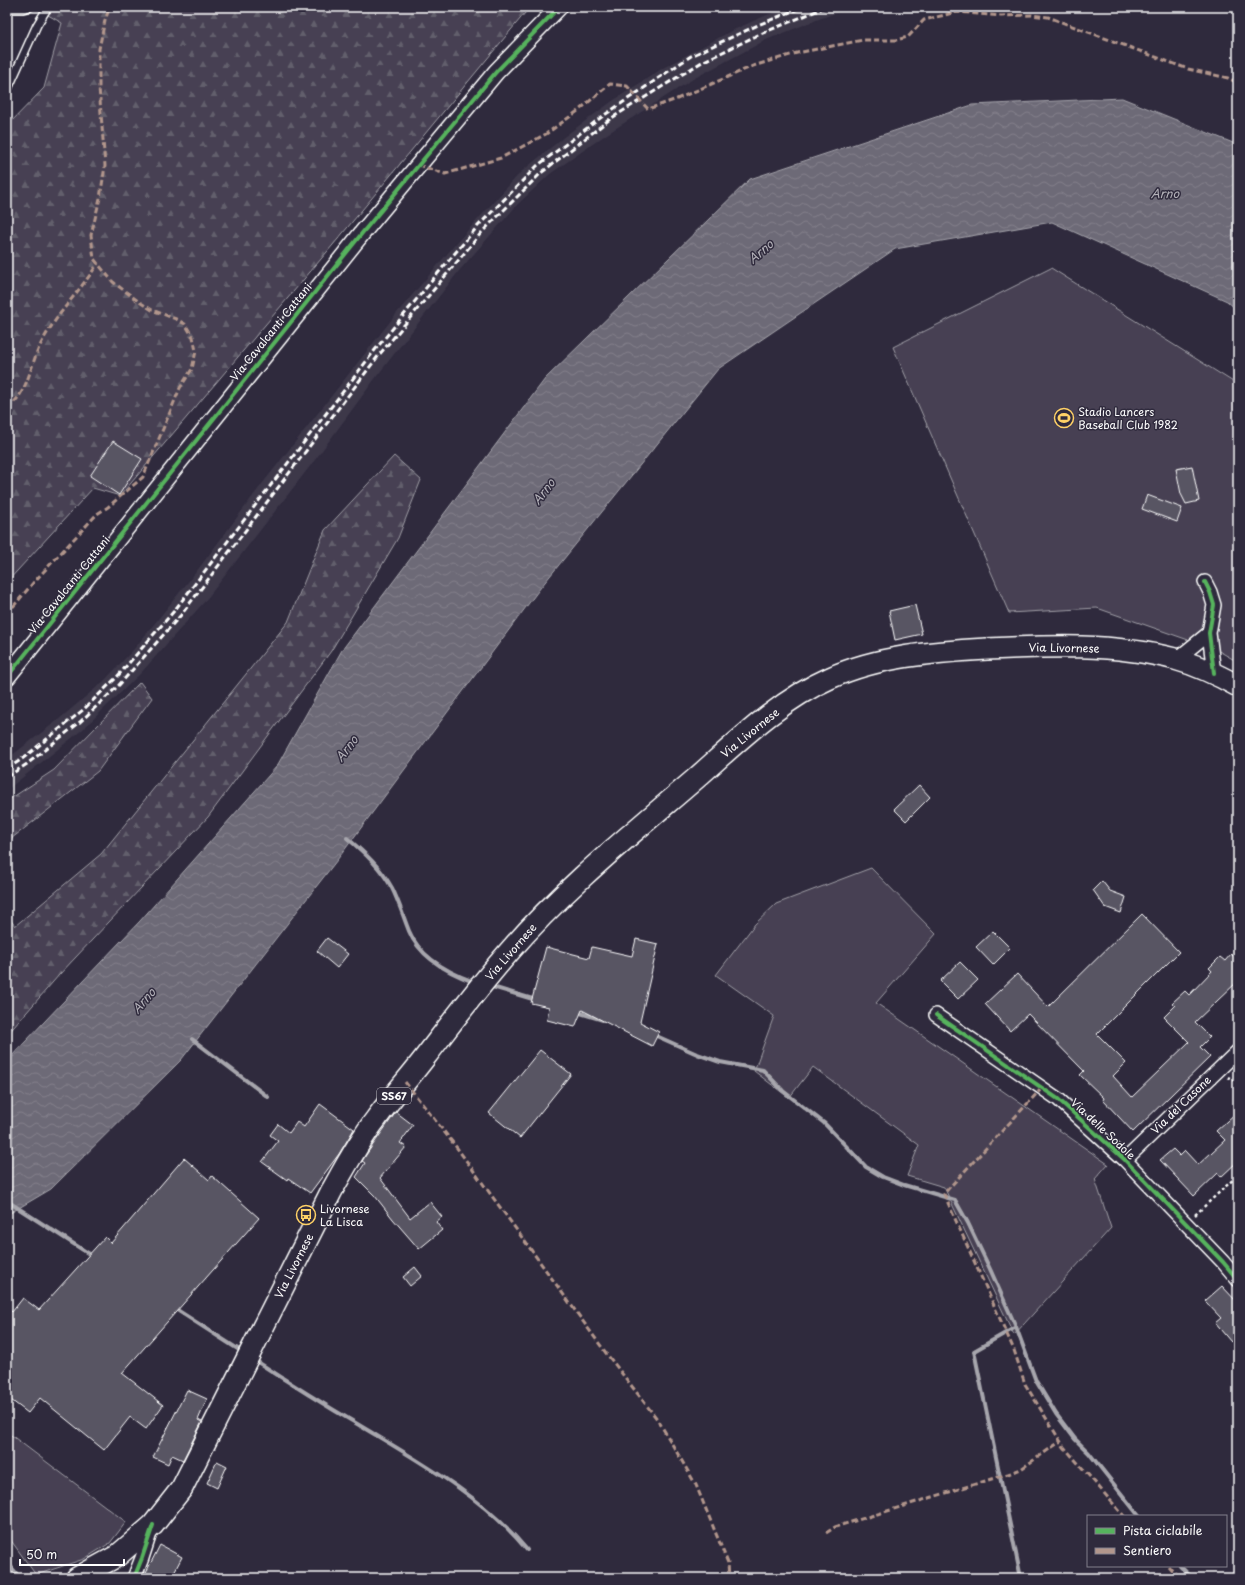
<svg xmlns="http://www.w3.org/2000/svg" width="1245" height="1585" viewBox="0 0 1245 1585" font-family="'Playpen Sans',sans-serif">
	<style>
		.built { fill: #3c3749 }
		.forest { fill: url(#forest-firs); stroke: #a2a0a8 }
		.garden { fill: #464152; stroke: #a2a0a8 }
		.water { fill: url(#water-waves); stroke: #a7a6ad }
		.lines { fill: none; stroke-linecap: round; stroke-linejoin: round }
		.stream { stroke: #a7a6ad; stroke-width: 4 }
		.building { fill: #595564; stroke: #fff }
		.service-casing { stroke: #fff; stroke-width: 10 }
		.minor-casing { stroke: #fff; stroke-width: 16 }
		.tertiary-casing { stroke: #fff; stroke-width: 19 }
		.primary-casing { stroke: #fff; stroke-width: 24 }
		.path { stroke: #fff; stroke-width: 2.5; stroke-dasharray: 3 3; stroke-linecap: butt }
		.service { stroke: #2f2a3d; stroke-width: 7 }
		.minor { stroke: #2f2a3d; stroke-width: 13 }
		.tertiary { stroke: #2f2a3d; stroke-width: 16 }
		.primary { stroke: #2f2a3d; stroke-width: 21 }
		.rail { stroke: #fff; stroke-width: 3; stroke-dasharray: 6 3; stroke-linecap: butt }
		.quiet { stroke: #b2968c; stroke-width: 3; stroke-dasharray: 6 3; stroke-linecap: butt }
		.cycleway-casing { stroke: #2f2a3d; stroke-width: 6 }
		.cycleway { stroke: #56b35d; stroke-width: 4 }
		.labels { text-anchor: middle; stroke-width: 3; stroke-linejoin: round; paint-order: stroke }
		.shield { fill: #2f2a3d; stroke: #c1bfc5; stroke-width: 1 }
		.shield-label { font-size: 10px; font-weight: bold; fill: #fff }
		.street-label { font-size: 11px; fill: #fff; stroke: #2f2a3d }
		.poi-label { font-size: 11px; fill: #fff; stroke: #2f2a3d; text-anchor: start }
		.water-label { font-size: 12px; font-style: italic; fill: #b6b4bb; stroke: #2f2a3d }
	</style>
	<defs>
		<pattern id="forest-firs" width="22" height="20" patternUnits="userSpaceOnUse"><rect width="22" height="20" fill="#464152"/><path d="M5 1l3.5 6h-7zM16 11l3.5 6h-7z" fill="#625e6c"/></pattern>
		<pattern id="water-waves" width="16" height="10" patternUnits="userSpaceOnUse"><rect width="16" height="10" fill="#6d6a77"/><path d="M0 5q4-4 8 0t8 0" fill="none" stroke="#83808b"/></pattern>
	</defs>
	<rect width="100%" height="100%" fill="#2f2a3d"/>
	<filter id="ink" filterUnits="userSpaceOnUse"><feTurbulence type="fractalNoise" baseFrequency=".025" numOctaves="2"/><feDisplacementMap in="SourceGraphic" scale="8" xChannelSelector="R" yChannelSelector="G"/><feConvolveMatrix kernelMatrix="1 2 1 2 8 2 1 2 1" color-interpolation-filters="sRGB"/></filter>
	<g filter="url(#ink)">
		<path class="built" d="M785 7H853L819 19 766 40 693 79 607 134 550 174 518 204 459 271 377 376 318 456 206 600 140 674 82 730 7 790V759L58 720 104 681 134 649 196 572 262 484 396 314 459 240 521 172 565 136 611 102 663 68 731 31Z"/>
		<path class="forest" d="M34 7H530L338 239 120 496 93 488 7 582V126L44 88 62 23Z
			M394 456 421 480 398 538 331 651 208 817 59 975 7 1035V915L15 926 101 854 288 622 325 530Z
			M140 682 152 698 98 771 7 842V801L54 770Z"/>
		<path class="garden" d="M1051 268 1238 385V662L1217 650 1097 608 1009 613 893 347Z
			M871 868 936 934 876 1003 1108 1164 1095 1179 1111 1228 1014 1335 944 1187 907 1176 919 1145 813 1067 789 1098 754 1071 774 1016 716 975 755 924 776 904Z
			M7 1432 126 1522 110 1543 84 1559 36 1575 7 1535Z"/>
		<path class="water" d="M1122 98 1238 145V311L1227 301 1052 222 895 249 718 369 541 587 337 860 181 1060 51 1189 7 1215V1061L140 921 277 766 342 650 545 379 750 179 972 105Z"/>
		<g class="lines">
			<path class="stream" d="M347 838C365 853 381 868 392 888 399 902 403 916 409 931 420 958 449 973 474 982
				M489 986 536 1000
				M577 1012 603 1020
				M652 1034 697 1054 720 1062 763 1070 783 1091 824 1123 866 1167 883 1177 904 1185 955 1200 968 1223 990 1269 1016 1327 1036 1381 1056 1414 1075 1439 1089 1453 1139 1516
				M192 1039 268 1097
				M7 1201 94 1257
				M174 1308 244 1353
				M1016 1327 974 1351 1021 1578
				M253 1359C288 1382 323 1404 359 1425 417 1460 484 1497 527 1550
				M7 1562 20 1578
				M1180 1566 1192 1578"/>
		</g>
		<path class="building" d="M113 441 142 459 119 495 90 476Z
			M1192 466 1199 501 1186 504 1181 494 1176 469Z
			M1147 495 1182 508 1177 522 1142 509Z
			M915 605 922 634 895 640 889 611Z
			M919 785 930 797 906 821 894 809Z
			M1102 881 1110 891 1126 897 1121 913 1105 907 1093 890Z
			M1142 914 1179 952 1097 1034 1126 1063 1113 1076 1132 1097 1189 1042 1164 1017 1175 1006 1172 1003 1185 991 1189 995 1212 971 1209 968 1220 957 1225 961 1231 954 1238 961V981L1195 1022 1210 1037 1200 1047 1210 1057 1133 1132 1103 1100 1104 1098 1080 1075 1084 1071 1028 1014 1010 1031 985 1004 1017 974 1048 1007Z
			M993 931 1010 948 993 965 976 947Z
			M327 938 348 954 337 968 317 951Z
			M636 939 658 944 640 1022 659 1032 652 1046 582 1010 575 1027 547 1020 549 1007 531 1003 546 947 589 958 592 947 632 956Z
			M960 962 978 980 958 999 940 981Z
			M540 1050 571 1074 520 1138 489 1113Z
			M320 1104 354 1129 339 1154 310 1193 288 1178 287 1180 262 1162 278 1141 270 1135 278 1124 289 1133 297 1122 304 1127Z
			M1238 1111V1161L1221 1177 1218 1173 1194 1196 1160 1160 1173 1149 1180 1156 1185 1151 1198 1165 1225 1140 1216 1131Z
			M396 1112 413 1125 400 1143 406 1147 380 1178 410 1218 430 1202 442 1217 436 1222 442 1230 419 1249 393 1219 375 1196 356 1177 365 1163 362 1161 368 1152Z
			M184 1158 209 1180 212 1176 259 1218 122 1373 163 1405 146 1429 130 1417 104 1450 40 1398 28 1413 7 1397V1307L12 1312 23 1298 39 1310 105 1237 111 1243Z
			M415 1267 422 1276 410 1286 403 1277Z
			M1222 1286 1238 1303V1337L1231 1342 1215 1323 1221 1318 1205 1301Z
			M187 1390 207 1399 198 1420 202 1422 183 1460 172 1455 168 1464 153 1457Z
			M217 1461 227 1466 217 1488 207 1483Z
			M160 1545 182 1557 171 1578H143Z"/>
		<g class="lines">
			<defs>
				<path id="service" d="M7 9H23L30 7
					M7 91 37 25 48 7"/>
				<path id="minor" d="M1205 582 1210 592 1214 605 1209 633 1214 673
					M1177 659 1209 633
					M936 1015 1058 1099 1125 1160 1223 1262 1238 1280
					M1125 1160 1238 1051
					M134 1578 142 1558 152 1527"/>
				<path id="tertiary" d="M7 677 363 232 496 72 559 7"/>
				<path id="primary" d="M77 1578 117 1556 153 1525 182 1488 331 1192C345 1167 359 1141 376 1119 392 1097 410 1077 426 1056 453 1021 479 986 508 953 563 889 629 836 693 781 735 744 778 701 830 678 878 656 934 652 987 649 1049 646 1114 643 1175 659 1197 665 1218 675 1238 686"/>
			</defs>
			<use href="#service" class="service-casing"/>
			<use href="#minor" class="minor-casing"/>
			<use href="#tertiary" class="tertiary-casing"/>
			<use href="#primary" class="primary-casing"/>
			<path class="path" d="M1228 1077 1238 1082
				M1195 1215 1238 1175"/>
			<use href="#service" class="service"/>
			<use href="#minor" class="minor"/>
			<use href="#tertiary" class="tertiary"/>
			<use href="#primary" class="primary"/>
			<path class="rail" d="M7 769 22 759 83 710 116 678 174 611 375 350 439 272 478 226 537 166 603 116 691 56 758 25 803 7
				M7 777 27 764 80 722 119 685 181 615 379 355 482 232 541 173 610 119 702 62 758 35 826 7"/>
			<path class="quiet" d="M418 165 445 174 501 158 546 134 578 111 610 84 627 86 648 109 677 99 753 66 797 53 863 40H896L908 37 924 20 957 12 1001 16 1032 15 1048 17 1188 69 1228 78 1238 83
				M7 408C26 396 30 369 38 350 53 317 79 293 98 263
				M7 614 33 583 97 514 108 507 143 477 180 388 192 369 196 351 193 337 185 324 176 319 152 310 138 301 113 282 94 259 91 235 100 198 105 166 99 87V49L105 20 110 7
				M405 1082 457 1148 606 1353 658 1420 696 1485 728 1563 729 1578
				M1042 1088 948 1189 944 1194 1014 1350 1025 1384 1064 1447 1124 1516
				M826 1533 835 1527 1008 1474 1021 1469 1061 1441
				M1168 1566 1179 1578"/>
			<defs>
				<path id="cycleway" d="M1205 582 1210 592 1214 605 1209 633 1214 673
					M7 677 363 232 496 72 559 7
					M936 1015 1058 1099 1125 1160 1223 1262 1238 1280
					M134 1578 142 1558 153 1525"/>
			</defs>
			<use href="#cycleway" class="cycleway-casing"/>
			<use href="#cycleway" class="cycleway"/>
		</g>
	</g>
	<defs>
		<symbol id="stadium-ring" viewBox="-11 -11 22 22"><circle r="9.5" fill="#2f2a3d" stroke="#ffd166" stroke-width="1.5"/><path d="M0-5a6.5 5 0 1 0 0 10a6.5 5 0 1 0 0-10ZM-3.5-1.8h7v3.6h-7Z" fill="#ffd166"/></symbol>
		<symbol id="bus-ring" viewBox="-11 -11 22 22"><circle r="9.5" fill="#2f2a3d" stroke="#ffd166" stroke-width="1.5"/><path d="M-5-6H5V4H4V6H2V4H-2V6H-4V4H-5ZM-3.5-4V0h7V-4ZM-3.5 1.2v1.5H-2V1.2ZM2 1.2v1.5H3.5V1.2Z" fill="#ffd166"/></symbol>
	</defs>
	<g fill-rule="evenodd">
		<use href="#stadium-ring" x="1053" y="407" width="22" height="22"/>
		<use href="#bus-ring" x="295" y="1204" width="22" height="22"/>
	</g>
	<g class="labels">
		<rect class="shield" x="377" y="1088" width="34" height="16" rx="3"/>
		<g class="shield-label">
			<text x="394" y="1100">SS67</text>
		</g>
		<g class="street-label">
			<text transform="translate(271 332) rotate(-51)" y="4">Via Cavalcanti Cattani</text>
			<text transform="translate(69 585) rotate(-51)" y="4">Via Cavalcanti Cattani</text>
			<text transform="translate(1064 648) rotate(1)" y="4">Via Livornese</text>
			<text transform="translate(750 733) rotate(-39)" y="4">Via Livornese</text>
			<text transform="translate(511 952) rotate(-49)" y="4">Via Livornese</text>
			<text transform="translate(1181 1105) rotate(-44)" y="4">Via del Casone</text>
			<text transform="translate(1103 1129) rotate(43)" y="4">Via delle Sodole</text>
			<text transform="translate(294 1266) rotate(-63)" y="4">Via Livornese</text>
		</g>
		<g class="poi-label">
			<text x="1078" y="416">Stadio Lancers<tspan x="1078" dy="13">Baseball Club 1982</tspan></text>
			<text x="320" y="1213">Livornese<tspan x="320" dy="13">La Lisca</tspan></text>
		</g>
		<g class="water-label">
			<text x="1165" y="198">Arno</text>
			<text transform="translate(761 252) rotate(-41)" y="4">Arno</text>
			<text transform="translate(544 492) rotate(-53)" y="4">Arno</text>
			<text transform="translate(347 749) rotate(-53)" y="4">Arno</text>
			<text transform="translate(144 1001) rotate(-49)" y="4">Arno</text>
		</g>
	</g>
	<rect width="1245" height="1585" fill="none" stroke="#2f2a3d" stroke-width="24"/>
	<rect x="12" y="12" width="1221" height="1561" fill="none" stroke="#fff" stroke-width="1.5" filter="url(#ink)"/>
	<rect x="1087" y="1515" width="140" height="52" fill="#2f2a3d" stroke="#827f8b"/>
	<rect x="1095" y="1528" width="20" height="6" fill="#56b35d" stroke="#827f8b"/>
	<text x="1123" y="1535" font-size="12" fill="#ffffff">Pista ciclabile</text>
	<rect x="1095" y="1548" width="20" height="6" fill="#b2968c" stroke="#827f8b"/>
	<text x="1123" y="1555" font-size="12" fill="#ffffff">Sentiero</text>
	<path d="M20 1559v6h104v-6" fill="none" stroke="#ffffff" stroke-width="2"/>
	<text x="26" y="1559" font-size="12" fill="#ffffff" stroke="#2f2a3d" stroke-width="3" paint-order="stroke">50 m</text>
</svg>
